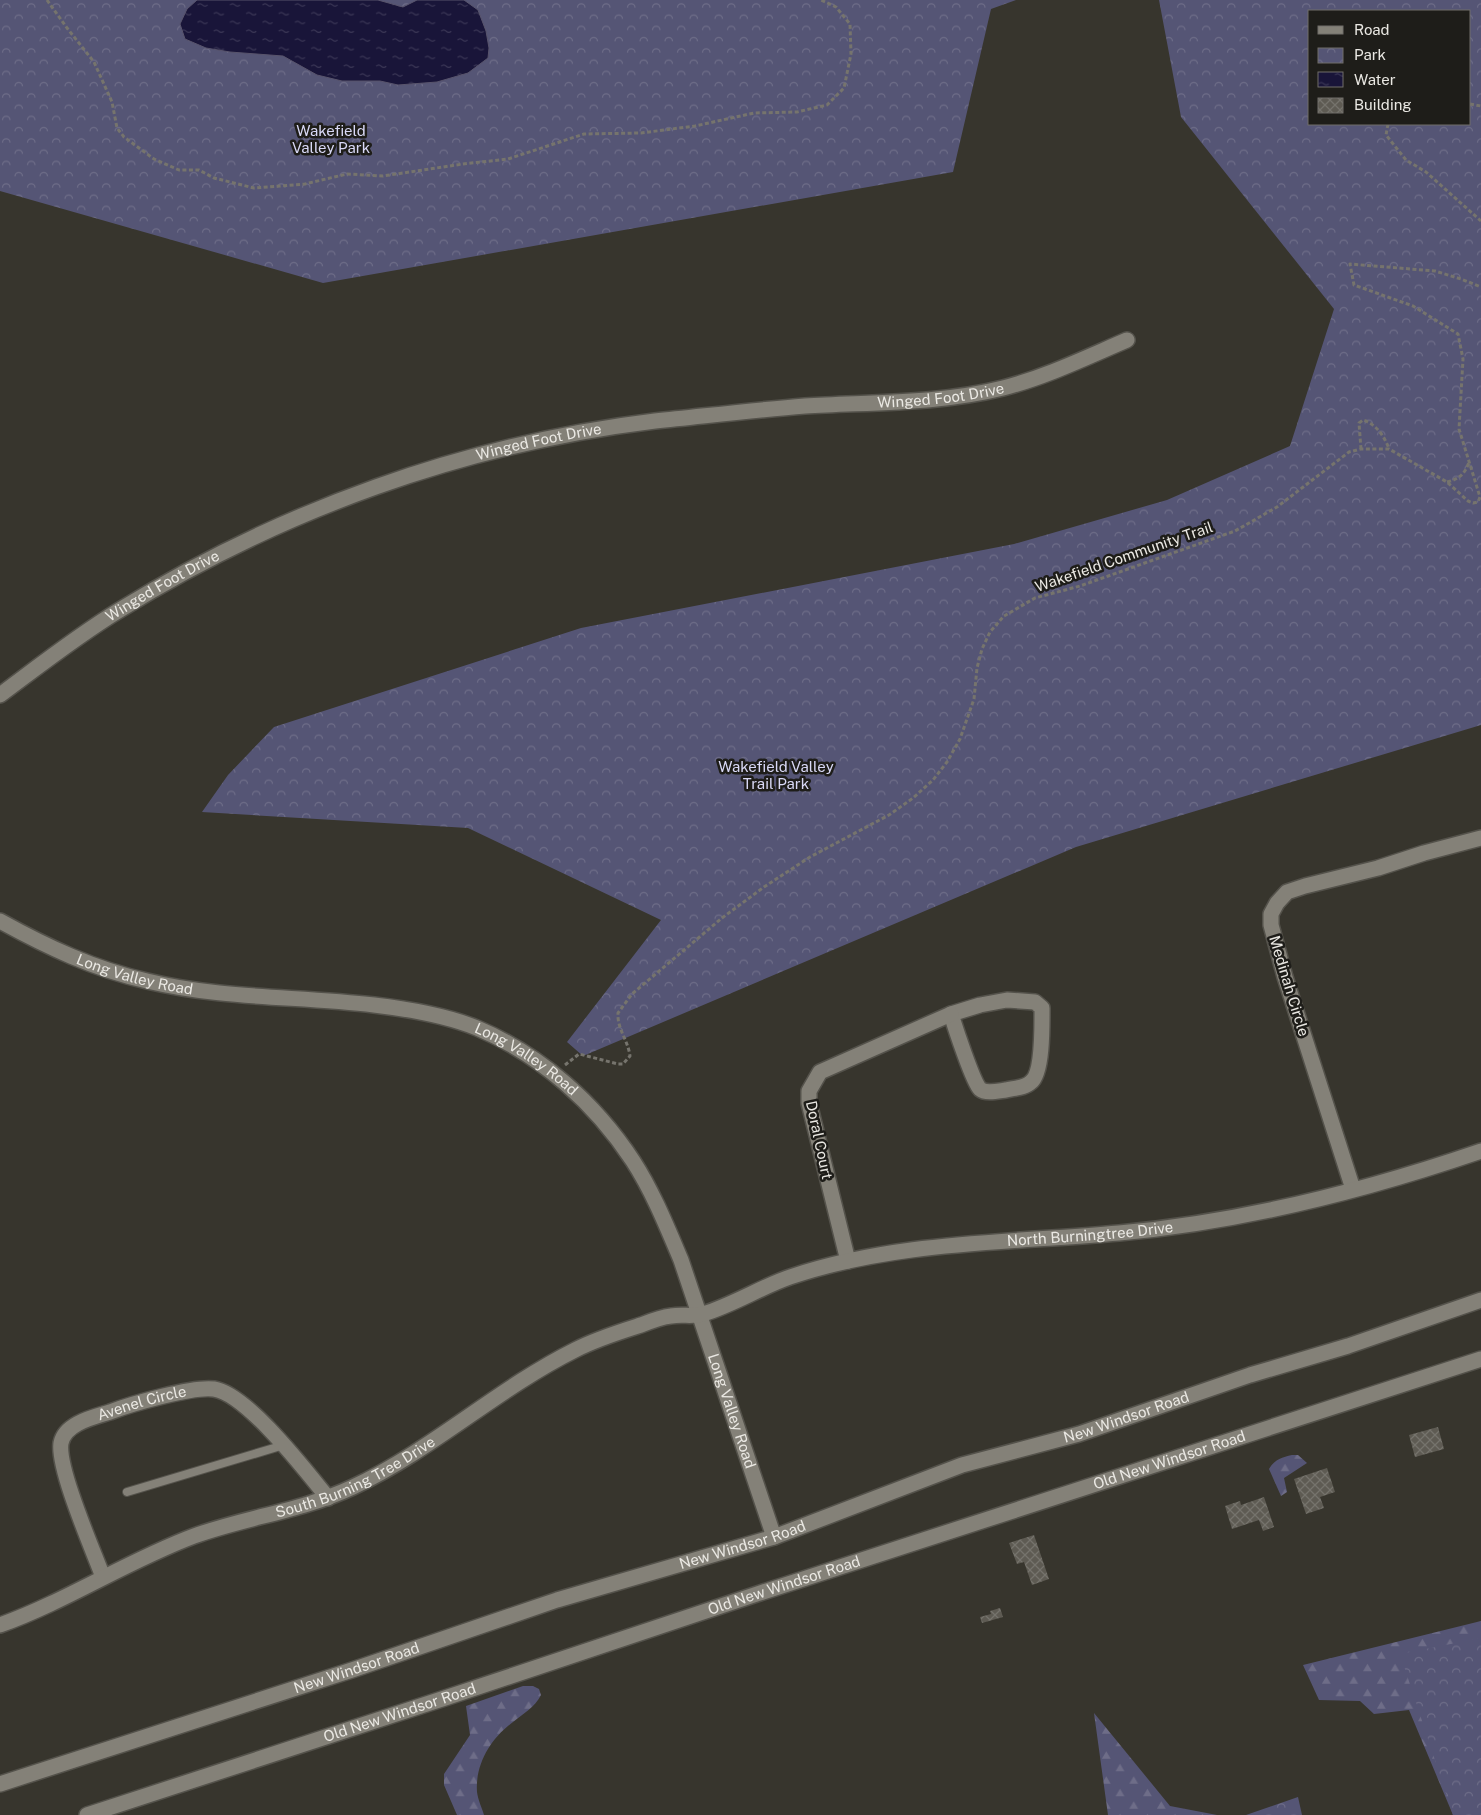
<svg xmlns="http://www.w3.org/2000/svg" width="1481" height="1815" viewBox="0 0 1481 1815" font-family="'Public Sans',sans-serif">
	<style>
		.forest { fill: url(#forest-firs) }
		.park { fill: url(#park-crowns); fill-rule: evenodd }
		.water { fill: url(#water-ripples); stroke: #58546c }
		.building { fill: url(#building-cross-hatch) }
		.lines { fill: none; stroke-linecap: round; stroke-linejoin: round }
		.lane-casing { stroke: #54524b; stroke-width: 10 }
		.street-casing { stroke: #54524b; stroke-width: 18 }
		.secondary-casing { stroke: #54524b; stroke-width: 18 }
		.path { stroke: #76746d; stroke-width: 3; stroke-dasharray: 4 2.5; stroke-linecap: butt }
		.lane { stroke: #848178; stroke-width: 8 }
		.street { stroke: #848178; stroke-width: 15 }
		.secondary { stroke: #848178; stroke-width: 15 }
		.labels { text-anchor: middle; stroke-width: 5; stroke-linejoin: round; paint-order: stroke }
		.park-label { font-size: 15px; fill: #d9d9f6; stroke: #1e1d19 }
		.street-label { font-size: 15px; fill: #eae8e3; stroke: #1e1d19 }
	</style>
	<defs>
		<pattern id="forest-firs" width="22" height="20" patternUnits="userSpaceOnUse" patternTransform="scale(1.25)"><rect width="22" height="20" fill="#555575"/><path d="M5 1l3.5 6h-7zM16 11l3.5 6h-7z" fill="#6e6d88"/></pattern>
		<pattern id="park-crowns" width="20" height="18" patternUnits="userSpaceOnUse" patternTransform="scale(1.25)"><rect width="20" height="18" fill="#555575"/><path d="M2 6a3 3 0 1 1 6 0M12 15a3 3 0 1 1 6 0" fill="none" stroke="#6e6d88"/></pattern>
		<pattern id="water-ripples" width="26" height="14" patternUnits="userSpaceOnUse" patternTransform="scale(1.25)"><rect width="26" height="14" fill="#191539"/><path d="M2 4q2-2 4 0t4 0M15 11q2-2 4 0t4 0" fill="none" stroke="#3b3756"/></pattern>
		<pattern id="building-cross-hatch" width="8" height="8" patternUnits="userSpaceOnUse" patternTransform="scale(1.25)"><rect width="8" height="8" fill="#5e5b53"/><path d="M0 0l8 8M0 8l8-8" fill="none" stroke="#75736c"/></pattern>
	</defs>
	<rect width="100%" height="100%" fill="#37352d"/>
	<path class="forest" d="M1292 1455H1298L1307 1463 1284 1478 1287 1492 1281 1496 1269 1469C1274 1460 1282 1457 1292 1455Z
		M1481 1621V1815H1453L1409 1710 1374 1714 1360 1701 1319 1700 1303 1665Z
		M523 1686H533L539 1689 541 1695C535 1707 523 1714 513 1722 491 1738 475 1764 477 1792 478 1800 482 1808 484 1815H457L444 1785V1774L470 1735 466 1706Z
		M1094 1713 1170 1806 1217 1815H1108Z"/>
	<path class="park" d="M0 0H1016L991 9 953 172 323 283 0 191Z
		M1159 0H1481V725L1076 847 583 1056 567 1042 661 920 468 828 202 812 228 775 274 727 581 628 1014 544 1167 500 1290 446 1334 309 1181 117ZM1310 11H1470V124H1310Z
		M1481 1638V1815H1453L1400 1654Z
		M1298 1797 1302 1815H1246Z"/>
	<path class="water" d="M197 0H378L403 7 417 0H464L478 10 486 31 489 48 488 58 468 73 437 82 398 85 380 81H342L317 75 283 56 230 52 206 48 185 39 180 24 187 9Z"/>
	<path class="building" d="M1438 1427 1444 1449 1415 1457 1409 1435Z
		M1327 1468 1335 1492 1320 1497 1324 1508 1306 1514 1294 1479Z
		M1264 1497 1274 1527 1263 1531 1259 1520 1232 1529 1225 1506 1240 1501 1241 1505Z
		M1034 1535 1049 1579 1032 1585 1024 1562 1017 1564 1009 1543Z
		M1000 1608 1003 1617 982 1623 980 1617 991 1614 990 1611Z"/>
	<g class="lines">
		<defs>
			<path id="lane" d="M127 1492 284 1445"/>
			<g id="street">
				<path id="s1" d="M0 695C39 666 77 636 118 611 281 510 465 444 655 421 705 416 755 410 805 406 871 402 939 404 1003 388 1046 377 1087 357 1127 340"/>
				<path id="s2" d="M0 921C47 947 94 969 147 981 222 999 297 996 374 1005 408 1009 445 1015 477 1028 541 1055 595 1103 633 1161 653 1192 667 1227 681 1260L774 1537"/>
				<path d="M1007 1000 1035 1002 1042 1008C1042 1023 1043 1073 1031 1082 1025 1088 1014 1088 1006 1090 998 1091 986 1094 980 1089 973 1082 955 1027 951 1014L980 1005Z"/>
				<path d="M1353 1189 1285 977 1271 925V914L1277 903 1287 892 1305 886 1378 868 1424 853 1481 838"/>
				<path d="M848 1261 809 1103V1091L820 1072 951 1014"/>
				<path id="s3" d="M103 1577C93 1550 57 1468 61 1443 65 1423 94 1417 110 1412 131 1404 193 1386 214 1389 247 1394 306 1471 328 1498"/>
				<path id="s4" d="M0 1625C67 1601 127 1561 194 1536 246 1517 302 1511 353 1487 432 1450 497 1389 575 1350 596 1339 619 1332 641 1325 651 1321 661 1317 671 1316 682 1314 693 1317 703 1314 733 1305 761 1287 790 1277 896 1241 1009 1243 1119 1233 1243 1222 1364 1191 1481 1151"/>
			</g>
			<g id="secondary">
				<path id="s5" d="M0 1784 352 1670 557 1600 774 1537 962 1465 1079 1434 1250 1375 1348 1346 1481 1300"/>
				<path id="s6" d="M87 1815 445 1698 757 1594 1481 1359"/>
			</g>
		</defs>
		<use href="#lane" class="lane-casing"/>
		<use href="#street" class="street-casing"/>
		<use href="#secondary" class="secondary-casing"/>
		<path class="path" d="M47 0 67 28 94 62 112 102 117 128 124 137 154 159 179 170H199L214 178 254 188 305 184 347 174 383 176 463 164 508 159 584 134 641 133 695 126 754 113 797 112 827 105 844 88 851 54 850 24 836 7 821 0
			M1470 104 1481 106
			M1388 124 1386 135 1406 160 1426 172 1481 221
			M1361 449 1359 423 1363 420C1376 424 1385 437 1389 449
			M1447 482C1459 479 1465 474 1469 462
			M565 1065 579 1054 618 1064H623L630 1056C628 1040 617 1029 618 1013L632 994 722 918 764 887 810 857 889 815 913 798 933 780 947 762 960 739 974 699 977 668 982 649 990 632 1004 616 1035 598 1080 586 1235 531 1277 507 1349 452 1361 449H1389L1447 482 1468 501 1473 503 1478 502 1480 497 1459 429 1463 359 1458 334 1413 306 1354 285 1350 264 1435 271 1461 279 1481 287"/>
		<use href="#lane" class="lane"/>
		<use href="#street" class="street"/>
		<use href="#secondary" class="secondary"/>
	</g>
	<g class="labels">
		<g class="park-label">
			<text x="331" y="136">Wakefield<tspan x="331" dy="17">Valley Park</tspan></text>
			<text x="776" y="772">Wakefield Valley<tspan x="776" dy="17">Trail Park</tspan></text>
		</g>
		<g class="street-label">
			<text dy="5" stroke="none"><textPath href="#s1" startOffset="1006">Winged Foot Drive</textPath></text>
			<text dy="5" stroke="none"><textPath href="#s1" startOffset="601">Winged Foot Drive</textPath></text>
			<text transform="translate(1124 557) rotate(-19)" y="5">Wakefield Community Trail</text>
			<text dy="5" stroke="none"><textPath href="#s1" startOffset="196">Winged Foot Drive</textPath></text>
			<text dy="5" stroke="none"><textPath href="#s2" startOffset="146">Long Valley Road</textPath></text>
			<text transform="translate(1289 986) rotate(73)" y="5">Medinah Circle</text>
			<text dy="5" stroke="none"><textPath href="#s2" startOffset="552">Long Valley Road</textPath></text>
			<text transform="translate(819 1140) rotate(78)" y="5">Doral Court</text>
			<text dy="5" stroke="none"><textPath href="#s4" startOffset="1174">North Burningtree Drive</textPath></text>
			<text dy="5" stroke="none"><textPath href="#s3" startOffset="235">Avenel Circle</textPath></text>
			<text dy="5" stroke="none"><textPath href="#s2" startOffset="971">Long Valley Road</textPath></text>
			<text dy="5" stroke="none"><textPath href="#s5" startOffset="1185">New Windsor Road</textPath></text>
			<text dy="5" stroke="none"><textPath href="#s6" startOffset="1139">Old New Windsor Road</textPath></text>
			<text dy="5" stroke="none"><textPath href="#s4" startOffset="386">South Burning Tree Drive</textPath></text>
			<text dy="5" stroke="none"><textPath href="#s5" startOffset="780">New Windsor Road</textPath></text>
			<text dy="5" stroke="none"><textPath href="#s6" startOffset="734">Old New Windsor Road</textPath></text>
			<text dy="5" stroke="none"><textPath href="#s5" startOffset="375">New Windsor Road</textPath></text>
			<text dy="5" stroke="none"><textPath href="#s6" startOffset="329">Old New Windsor Road</textPath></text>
		</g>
	</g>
	<rect x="1308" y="10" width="162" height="115" fill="#1e1d19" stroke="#706e6a"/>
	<rect x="1318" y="26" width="25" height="8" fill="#848178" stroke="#706e6a"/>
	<text x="1354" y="35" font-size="15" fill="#eae8e3">Road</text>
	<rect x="1318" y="48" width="25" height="15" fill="url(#park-crowns)" stroke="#706e6a"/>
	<text x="1354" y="60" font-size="15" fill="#eae8e3">Park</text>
	<rect x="1318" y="72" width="25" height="15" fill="url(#water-ripples)" stroke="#706e6a"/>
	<text x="1354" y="85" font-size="15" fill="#eae8e3">Water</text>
	<rect x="1318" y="98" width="25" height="15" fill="url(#building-cross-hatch)" stroke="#706e6a"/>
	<text x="1354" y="110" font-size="15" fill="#eae8e3">Building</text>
</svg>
